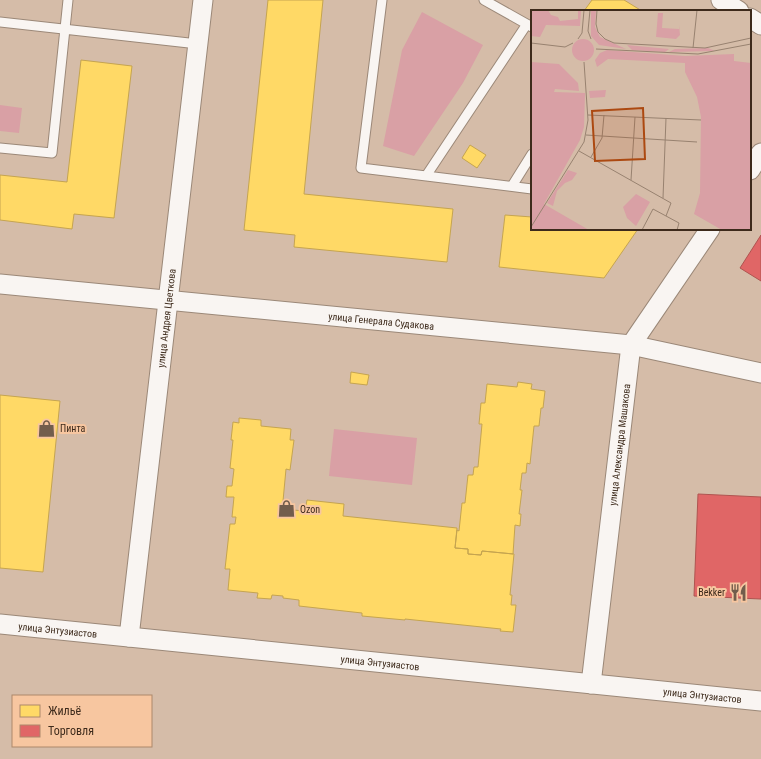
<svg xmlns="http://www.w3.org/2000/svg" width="761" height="759" viewBox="0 0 761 759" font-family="'Roboto Condensed',sans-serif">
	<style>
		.green { fill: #d9a0a5 }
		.homes { fill: #ffd966; stroke: #c5a450 }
		.shops { fill: #e06666; stroke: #af5450 }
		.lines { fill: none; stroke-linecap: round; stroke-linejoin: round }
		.service-casing { stroke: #9b8878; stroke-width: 11 }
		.minor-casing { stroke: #9b8878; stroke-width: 21 }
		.service { stroke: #f9f5f2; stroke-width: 9 }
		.minor { stroke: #f9f5f2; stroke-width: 19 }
		.labels { text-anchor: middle; stroke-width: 4; stroke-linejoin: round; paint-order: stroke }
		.street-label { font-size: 10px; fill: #3d2a1b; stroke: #f7c6a0 }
		.poi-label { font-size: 10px; fill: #3d2a1b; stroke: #f7c6a0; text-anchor: start }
		.inset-road { fill: none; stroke: #988270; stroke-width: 1 }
		.view { fill: #ac4911; fill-opacity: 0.15; stroke: #ac4911; stroke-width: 2 }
		.inset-edge { fill: none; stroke: #3d2a1b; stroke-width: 2 }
	</style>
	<rect width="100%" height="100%" fill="#d5bca8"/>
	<path class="green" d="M422 12 483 45 463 83 414 156 383 146 402 50Z
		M0 105 22 108 19 133 0 131Z
		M334 429 417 438 412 485 329 476Z"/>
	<path class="homes" d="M268 0H323L304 194 453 209 447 262 294 247 295 235 244 230Z
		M592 0H624L642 11H584Z
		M81 60 132 66 114 218 74 214 72 229 0 220V175L67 182Z
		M470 145 486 155 477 168 462 158Z
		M505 215 532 217V229H638L604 278 499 267Z
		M351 372 369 375 367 385 350 383Z
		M518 382 532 384 531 389 545 391 543 408H541L539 426H534L530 464 527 463 526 473H522L520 490H522L519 514H521L520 526 515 525 513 554 482 551 481 555 468 554V549L455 548 457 530 459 531 462 503H465L468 475H473L474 467H478L482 424H479L481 403H485L487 384 517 387Z
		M0 395 60 401 43 572 0 568Z
		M239 418 261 420V426L291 429 290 440H294L290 470 286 469 283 501H286L285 511 293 512V510L305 511 307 500 344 504 343 516 457 528 455 548 468 549V554L481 555 482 551 514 554 510 595H512L511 605H516L513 632 500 631 501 629 405 619V620L362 616V613L299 606V600L283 598V596L272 595 271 599 257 598 258 593 228 590 230 569H225L230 524H235L236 517H232L234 497H226L227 486H232L234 469 230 468 233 440H231L233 422 239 423Z"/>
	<path class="shops" d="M761 235V281L740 268Z
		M698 494 761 497V599L694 596Z"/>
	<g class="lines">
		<defs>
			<path id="service" d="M382 0 361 168 532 189
				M484 0 532 27
				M0 22 198 44
				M0 148 52 153 68 0
				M426 176 527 24
				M512 186 532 154"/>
			<g id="minor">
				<path d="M721 0 739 11"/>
				<path d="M750 18 761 25"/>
				<path d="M750 170 761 153"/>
				<path id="s1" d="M0 284 631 345 761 373"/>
				<path id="s2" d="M0 624 761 701"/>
				<path id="s3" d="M129 637 203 0"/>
				<path id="s4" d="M591 684 631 345 710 229"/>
			</g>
		</defs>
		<use href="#service" class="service-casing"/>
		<use href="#minor" class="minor-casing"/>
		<use href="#service" class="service"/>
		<use href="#minor" class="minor"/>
	</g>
	<defs>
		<symbol id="shop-bare" viewBox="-9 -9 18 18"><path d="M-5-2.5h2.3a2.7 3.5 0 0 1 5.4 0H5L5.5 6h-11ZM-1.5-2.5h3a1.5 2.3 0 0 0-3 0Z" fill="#725d4c" stroke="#f7c6a0" stroke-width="2.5" paint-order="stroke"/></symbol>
		<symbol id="restaurant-bare" viewBox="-9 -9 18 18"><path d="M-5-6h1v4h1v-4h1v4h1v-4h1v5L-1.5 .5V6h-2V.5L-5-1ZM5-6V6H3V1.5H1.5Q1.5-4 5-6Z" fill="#725d4c" stroke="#f7c6a0" stroke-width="2.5" paint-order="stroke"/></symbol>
	</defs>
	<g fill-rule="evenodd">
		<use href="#shop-bare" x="34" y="416" width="25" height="25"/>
		<use href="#shop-bare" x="274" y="496" width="25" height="25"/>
		<use href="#restaurant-bare" x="726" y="580" width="25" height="25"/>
	</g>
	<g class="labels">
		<g class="street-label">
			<text dy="4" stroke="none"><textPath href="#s3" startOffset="321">улица Андрея Цветкова</textPath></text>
			<text dy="4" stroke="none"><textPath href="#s1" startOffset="383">улица Генерала Судакова</textPath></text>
			<text dy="4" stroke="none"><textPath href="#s4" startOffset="241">улица Александра Машакова</textPath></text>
			<text dy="4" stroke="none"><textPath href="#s2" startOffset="58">улица Энтузиастов</textPath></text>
			<text dy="4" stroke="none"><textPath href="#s2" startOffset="382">улица Энтузиастов</textPath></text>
			<text dy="4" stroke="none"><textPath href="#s2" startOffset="706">улица Энтузиастов</textPath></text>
		</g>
		<g class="poi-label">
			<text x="60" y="432">Пинта</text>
			<text x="300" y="513">Ozon</text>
			<text x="725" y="596" text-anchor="end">Bekker</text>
		</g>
	</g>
	<g transform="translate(531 10)">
		<rect width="220" height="220" fill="#d5bca8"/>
		<path d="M0 0H17L20 5 27 7 29 11 47 9V0H50L49 16 15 15 9 27 0 26ZM65 0 64 17 69 27 95 39 68 35 60 26V1ZM127 3H132L131 18 148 19V15L149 25 145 29 125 27ZM41 40a11 11 0 1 1 22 0a11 11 0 1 1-22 0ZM96 35 138 39 134 42 101 40ZM177 38 184 41 138 42 144 39ZM76 40 154 46 203 44V51L220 53V220H191L163 204 169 183 170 107 166 87 154 62V53L77 49 66 57 64 50 69 43ZM0 52 28 54 47 73 48 81 24 79 23 82 54 83 53 117 49 130 13 194 58 220H0ZM75 80 74 87 59 88 58 81ZM37 160 46 163 41 170 34 173 26 181 22 196 16 193ZM105 184 119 192 105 216 96 208 92 197Z" fill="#d9a0a5"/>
		<path class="inset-road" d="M59 0 57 21 60 29M66 0 65 14 67 22 74 29 83 33 174 38 220 28M47 29 51 23 53 0M0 33 34 37 42 33M162 38 166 0M65 39 167 44 220 34M57 105 170 110M55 125 166 132M48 141 140 193 135 206M60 147 71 128 73 105M100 170 104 107M132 188 135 108M0 217 53 132 57 110 53 52M111 220 122 199 148 213 146 220"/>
		<path class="view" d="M112 98 114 149 64 151 61 101Z"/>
		<rect width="220" height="220" class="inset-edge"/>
	</g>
	<rect x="12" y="695" width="140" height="52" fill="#f7c6a0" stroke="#ad886b"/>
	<rect x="20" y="705" width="20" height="12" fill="#ffd966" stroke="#ad886b"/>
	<text x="48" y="715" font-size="12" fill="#3d2a1b">Жильё</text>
	<rect x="20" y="725" width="20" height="12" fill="#e06666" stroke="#ad886b"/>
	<text x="48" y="735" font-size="12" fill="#3d2a1b">Торговля</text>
</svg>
